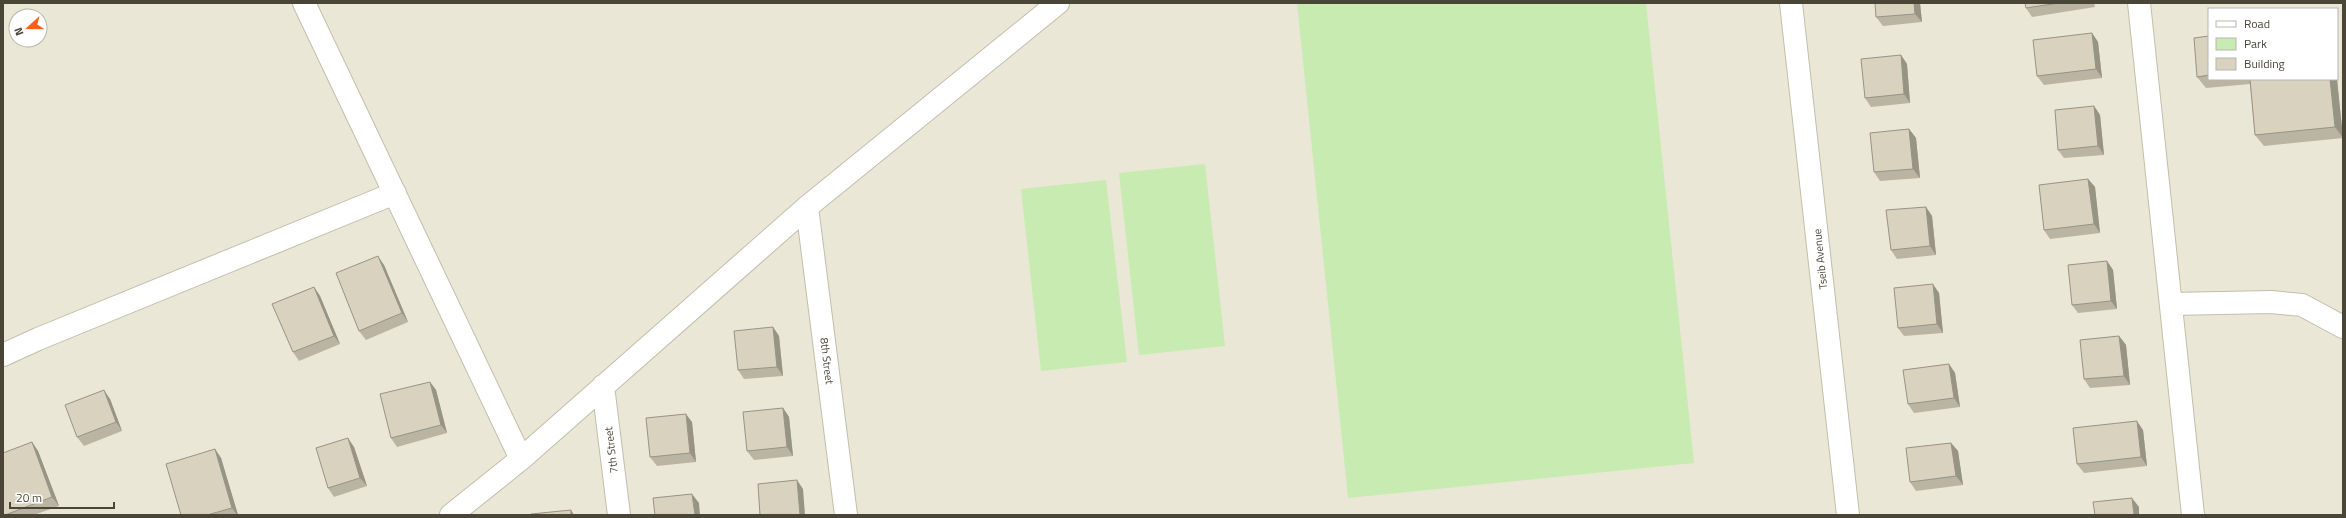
<svg xmlns="http://www.w3.org/2000/svg" width="2346" height="518" viewBox="0 0 2346 518" font-family="'Titillium Web',sans-serif">
	<style>
		.residential { fill: #eae7d7; fill-rule: evenodd }
		.green { fill: #c8ebb1 }
		.lines { fill: none; stroke-linecap: round; stroke-linejoin: round }
		.street-casing { stroke: #c2beab; stroke-width: 24 }
		.street { stroke: #fff; stroke-width: 22 }
		.wall { fill: #bab5a3 }
		.shaded-wall { fill: #979385 }
		.building { fill: #d8d2be; stroke: #979385 }
		.labels { text-anchor: middle; stroke-width: 4; stroke-linejoin: round; paint-order: stroke }
		.street-label { font-size: 11px; fill: #4a4637; stroke: #fff }
	</style>
	<rect width="100%" height="100%" fill="#f6f4ea"/>
	<path class="residential" d="M3 3H2343V515H3ZM2209 9H2337V79H2209ZM16 16H40V40H16Z"/>
	<path class="green" d="M1297 3H1646L1694 463 1348 498Z
		M1205 164 1225 346 1139 355 1119 173Z
		M1106 180 1127 362 1041 371 1021 189Z"/>
	<g class="lines">
		<defs>
			<path id="street" d="M304 3 521 459
				M1791 3 1848 515
				M2139 3 2193 515
				M807 207 846 515
				M2171 304 2271 302 2302 305 2343 327
				M3 355 38 339 395 193
				M603 386 619 515
				M451 515 521 459 807 207 1058 3"/>
		</defs>
		<use href="#street" class="street-casing"/>
		<use href="#street" class="street"/>
	</g>
	<path class="wall" d="M1920 3 1922 22 1883 26 1876 17Z
		M2025 3H2094L2095 7 2032 17 2026 8Z
		M2092 33 2098 42 2102 78 2044 85 2037 76Z
		M2209 36V79H2337L2343 138 2264 146 2255 135 2250 84 2206 88 2197 77Z
		M1901 55 1907 64 1910 103 1871 107 1865 98Z
		M2094 106 2100 115 2104 155 2064 158 2058 150Z
		M1909 129 1916 138 1920 178 1880 181 1874 172Z
		M2088 179 2095 187 2100 233 2050 239 2044 230Z
		M1926 207 1932 216 1936 255 1897 259 1891 250Z
		M2107 261 2113 270 2117 309 2078 313 2072 305Z
		M384 265 408 322 366 340 359 331Z
		M314 287 320 296 340 344 299 361 293 352Z
		M1939 293 1943 333 1904 336 1898 328Z
		M773 327 779 336 783 376 744 379 738 370Z
		M2119 336 2126 345 2130 385 2090 388 2084 379Z
		M1949 364 1955 373 1960 407 1914 413 1908 404Z
		M430 382 436 390 447 433 397 447 391 438Z
		M110 399 122 431 84 446 77 437Z
		M783 408 789 417 793 456 754 460 747 451Z
		M692 422 696 462 657 466 650 457Z
		M2143 430 2147 466 2084 473 2077 464Z
		M32 442 38 451 59 506 34 515H3Z
		M1951 443 1958 451 1963 485 1916 491 1910 482Z
		M354 447 367 486 334 497 328 488Z
		M215 449 221 458 238 515H181Z"/>
	<path class="shaded-wall" d="M1914 3H1920L1922 22 1915 14Z
		M2092 33 2098 42 2102 78 2096 69Z
		M1901 55 1907 64 1910 103 1904 94Z
		M2330 79H2337L2343 138 2335 127Z
		M2094 106 2100 115 2104 155 2098 146Z
		M1909 129 1916 138 1920 178 1913 169Z
		M2088 179 2095 187 2100 233 2094 224Z
		M1926 207 1932 216 1936 255 1930 246Z
		M378 256 384 265 408 322 402 313Z
		M2107 261 2113 270 2117 309 2111 301Z
		M1933 284 1939 293 1943 333 1937 324Z
		M314 287 320 296 340 344 334 336Z
		M773 327 779 336 783 376 777 367Z
		M2119 336 2126 345 2130 385 2124 376Z
		M1949 364 1955 373 1960 407 1954 398Z
		M430 382 436 390 447 433 441 425Z
		M104 390 110 399 122 431 116 422Z
		M783 408 789 417 793 456 787 447Z
		M686 414 692 422 696 462 690 453Z
		M2137 421 2143 430 2147 466 2141 457Z
		M348 438 354 447 367 486 360 478Z
		M32 442 38 451 59 506 52 497Z
		M1951 443 1958 451 1963 485 1956 476Z
		M215 449 221 458 238 515H237L232 508Z
		M797 480 803 489 805 515H800Z
		M692 494 699 503 700 515H695Z
		M2132 498 2139 507V515H2134Z
		M571 510 574 515H571Z"/>
	<path class="building" d="M1875 3H1914L1915 14 1876 17Z
		M2025 3H2059L2026 8Z
		M2092 33 2096 69 2037 76 2033 40Z
		M2209 36V75L2197 77 2194 38Z
		M1901 55 1904 94 1865 98 1861 59Z
		M2250 79H2330L2335 127 2255 135Z
		M2094 106 2098 146 2058 150 2055 110Z
		M1909 129 1913 169 1874 172 1870 133Z
		M2088 179 2094 224 2044 230 2039 185Z
		M1926 207 1930 246 1891 250 1886 210Z
		M378 256 402 313 359 331 336 273Z
		M2107 261 2111 301 2072 305 2068 265Z
		M1933 284 1937 324 1898 328 1894 288Z
		M314 287 334 336 293 352 272 304Z
		M773 327 777 367 738 370 734 331Z
		M2119 336 2124 376 2084 379 2080 340Z
		M1949 364 1954 398 1908 404 1903 370Z
		M430 382 441 425 391 438 380 394Z
		M104 390 116 422 77 437 65 405Z
		M783 408 787 447 747 451 743 412Z
		M686 414 690 453 650 457 646 418Z
		M2137 421 2141 457 2077 464 2073 428Z
		M348 438 360 478 328 488 316 448Z
		M32 442 52 497 5 515H3V453Z
		M1951 443 1956 476 1910 482 1906 448Z
		M215 449 232 508 207 515H181L166 464Z
		M797 480 800 515H760L758 484Z
		M692 494 695 515H655L653 498Z
		M2132 498 2134 515H2095L2093 502Z
		M571 510V515H532L531 514Z"/>
	<g class="labels">
		<g class="street-label">
			<text transform="translate(1820 259) rotate(-96)" y="4">Tseib Avenue</text>
			<text transform="translate(827 361) rotate(83)" y="4">8th Street</text>
			<text transform="translate(611 450) rotate(-97)" y="4">7th Street</text>
		</g>
	</g>
	<rect width="2346" height="518" fill="none" stroke="#4a4637" stroke-width="8"/>
	<rect x="2208" y="8" width="130" height="72" fill="#ffffff" stroke="#b7b5af"/>
	<rect x="2216" y="21" width="20" height="6" fill="#ffffff" stroke="#b7b5af"/>
	<text x="2244" y="28" font-size="12" fill="#4a4637">Road</text>
	<rect x="2216" y="38" width="20" height="12" fill="#c8ebb1" stroke="#b7b5af"/>
	<text x="2244" y="48" font-size="12" fill="#4a4637">Park</text>
	<rect x="2216" y="58" width="20" height="12" fill="#d8d2be" stroke="#b7b5af"/>
	<text x="2244" y="68" font-size="12" fill="#4a4637">Building</text>
	<g transform="translate(28 28) rotate(249)"><circle r="19" fill="#ffffff" stroke="#b7b5af"/>
	<path d="M0-3L7 15L0 10L-7 15Z" fill="#ff5e17"/>
	<text y="-6" font-size="11" font-weight="bold" text-anchor="middle" fill="#4a4637">N</text>
	</g>
	<path d="M10 502v6h104v-6" fill="none" stroke="#4a4637" stroke-width="2"/>
	<text x="16" y="502" font-size="12" fill="#4a4637" stroke="#ffffff" stroke-width="3" paint-order="stroke">20 m</text>
</svg>
